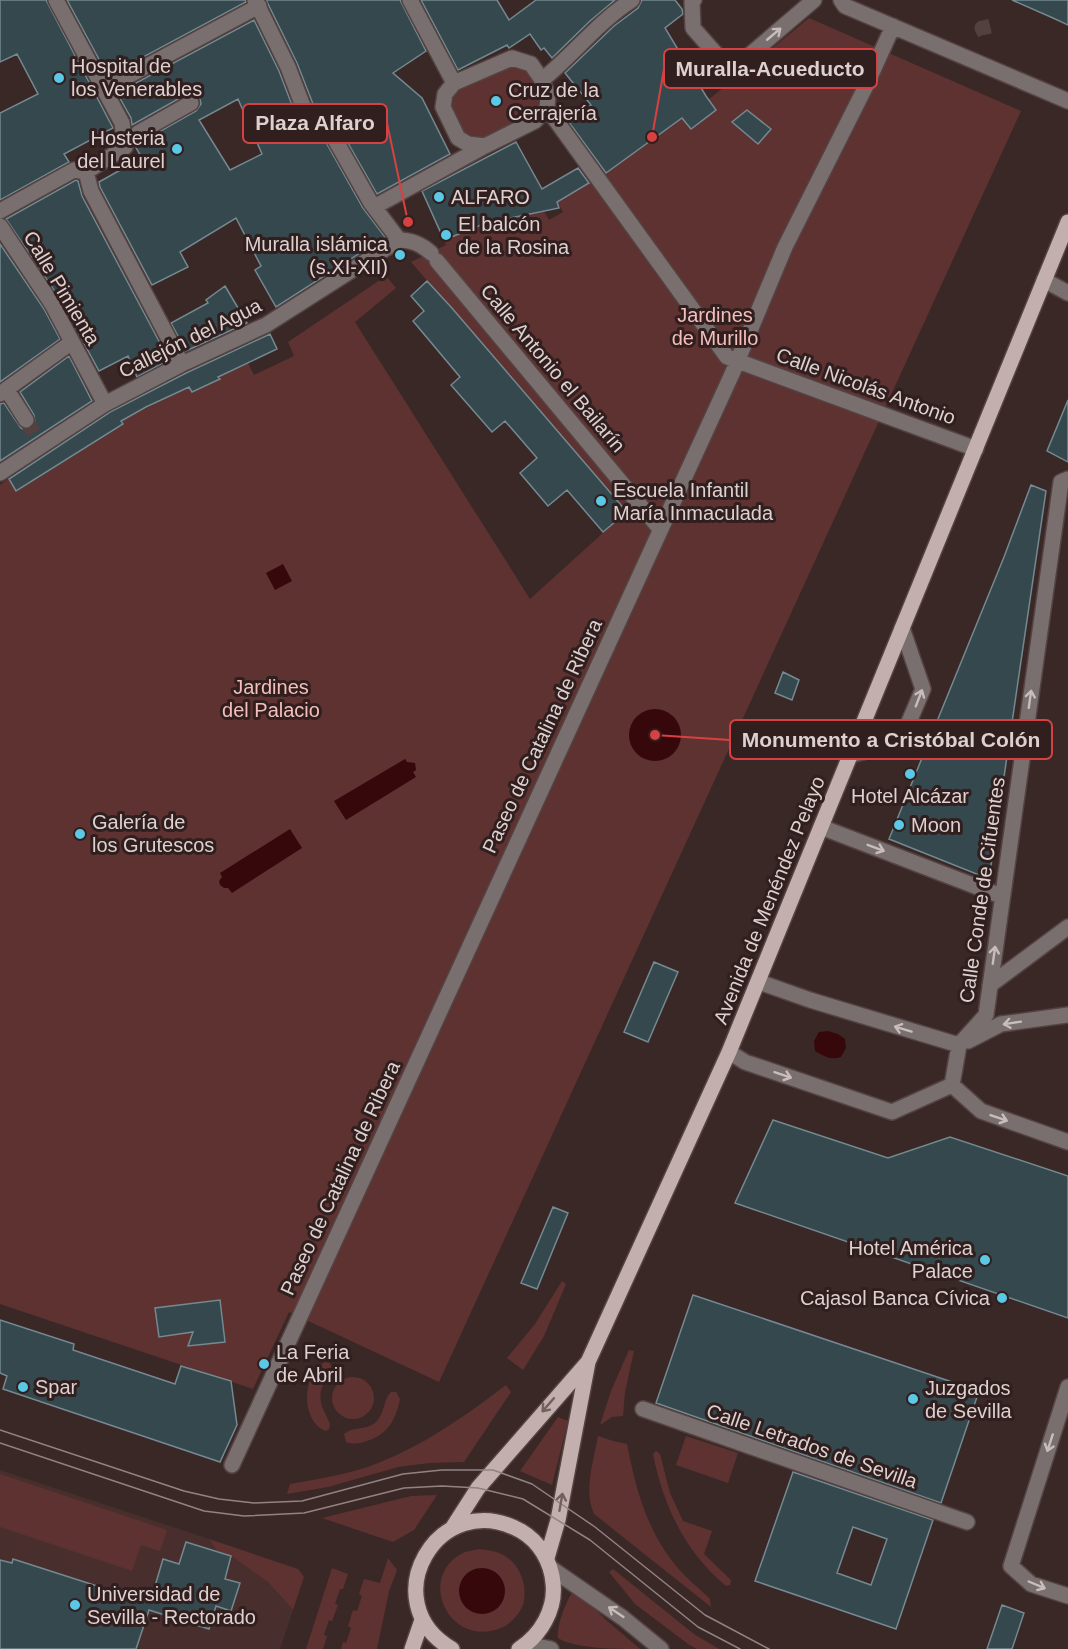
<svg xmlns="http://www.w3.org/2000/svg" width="1068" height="1649" viewBox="0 0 1068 1649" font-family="Helvetica,sans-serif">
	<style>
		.built { fill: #482f2e }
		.green { fill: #5e3230; fill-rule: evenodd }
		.water { fill: #37080b }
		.building { fill: #34484e; stroke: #748990; stroke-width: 1.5; fill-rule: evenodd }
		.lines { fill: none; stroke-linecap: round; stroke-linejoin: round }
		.minor-tunnel { stroke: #524140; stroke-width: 15; stroke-dasharray: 15 8; stroke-linecap: butt }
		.minor-casing { stroke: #544342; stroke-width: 18 }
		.major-casing { stroke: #544342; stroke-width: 18 }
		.minor { stroke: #786f6e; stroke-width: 15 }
		.major { stroke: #c3b0ae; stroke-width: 15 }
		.tram { stroke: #928382; stroke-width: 1.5 }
		.oneway { stroke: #c9bdbc }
		.oneway2 { stroke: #72605f }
		.poi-dot { fill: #5bc8e6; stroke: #301f1e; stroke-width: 2 }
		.labels { text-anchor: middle; stroke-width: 6; stroke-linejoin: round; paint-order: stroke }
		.poi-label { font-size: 20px; fill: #ddd1d0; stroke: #301f1e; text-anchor: start }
		.street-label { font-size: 20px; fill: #ddd1d0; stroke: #301f1e }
		.park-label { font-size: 20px; fill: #f4bebb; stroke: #301f1e }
		.leader { fill: none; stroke: #d74141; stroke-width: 2 }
		.callout-dot { fill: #d74141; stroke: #301f1e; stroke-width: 2 }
		.callout { fill: #301f1e; stroke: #d74141; stroke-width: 2 }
		.callout-label { font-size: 21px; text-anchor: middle; font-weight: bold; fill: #ddd1d0 }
	</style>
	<rect width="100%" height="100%" fill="#3a2827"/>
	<path class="built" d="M0 1470 209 1539 217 1551 231 1556 268 1582 293 1610 280 1649H0Z"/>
	<path class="green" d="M809 18 1021 111 439 1382 289 1312 253 1389 0 1304V485L9 478 17 491 123 425 121 421 189 387 193 392 219 380 218 377 248 363 254 375 294 356 288 342 386 276 396 288 355 322 530 599 626 512 411 262 446 245 444 240 486 223 535 213 543 210 549 220 563 212 557 202 606 173 682 118 691 129 702 121 695 110 741 74Z
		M514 65C527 69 528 71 535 83 554 113 507 128 486 138H479L463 132C454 114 445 105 460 87Z
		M562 1281 566 1284 544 1336 523 1370 507 1358 535 1324Z
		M629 1350 634 1351 625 1392 623 1416 612 1417 600 1425 611 1391Z
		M325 1362 330 1363C335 1374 323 1380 321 1391 318 1404 326 1413 330 1424L329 1429 325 1431C300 1420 302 1374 325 1362Z
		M332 1398a21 21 0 1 1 42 0a21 21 0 1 1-42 0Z
		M506 1385 511 1392 464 1462 429 1463 398 1467 328 1487 287 1494 290 1484C313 1480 336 1476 358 1470 413 1453 460 1420 506 1385Z
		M391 1392H396L400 1399C396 1418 389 1433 370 1440 362 1443 355 1445 346 1442L344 1434C353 1426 366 1431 376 1422 385 1413 383 1400 391 1392Z
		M558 1417 568 1421 552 1485 520 1471Z
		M598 1436 613 1441 627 1444C636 1490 647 1531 677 1567 687 1579 699 1588 710 1599L711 1607 594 1514C583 1491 594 1460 598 1436Z
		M686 1436 738 1453 728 1483 676 1465Z
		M656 1451 660 1454 670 1493 683 1521 712 1531 704 1554 731 1580 730 1585 726 1586C685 1552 663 1505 653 1454Z
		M0 1474 167 1530 160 1551 141 1545 132 1571 0 1527Z
		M437 1495 414 1530 393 1542 322 1518 411 1496Z
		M209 1539 298 1569 304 1577 293 1610 268 1582 231 1556 217 1551Z
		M479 1549C488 1550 497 1551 505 1556 521 1566 528 1587 523 1605 519 1614 511 1624 501 1628 448 1649 415 1575 465 1552 469 1551 475 1550 479 1549ZM477 1568 505 1590 503 1600 497 1609 461 1581 467 1573Z
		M388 1558 397 1570 389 1591 377 1649H341L343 1642 346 1643 351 1628 348 1626 353 1610 357 1611 362 1596 359 1594 364 1579 380 1583Z
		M332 1568 348 1574 343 1589H340L335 1604 338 1605 332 1621 329 1620 324 1635 327 1636 323 1649H306Z
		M613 1569 694 1634 719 1649H697L688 1644 635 1604 609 1572Z
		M572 1593 581 1595 605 1619 640 1649C618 1649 575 1649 558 1638 556 1628 566 1601 572 1593Z"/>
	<path class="water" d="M283 564 292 581 275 590 266 573Z
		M629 735a26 26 0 1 1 52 0a26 26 0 1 1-52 0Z
		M405 759 407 762 415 763 416 770 413 772 416 777 346 820 334 801Z
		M290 829 302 848 232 893 228 888H224L220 885 219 881 222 877 220 873Z
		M828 1031 838 1034 845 1039 846 1048 841 1057C831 1060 825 1057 815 1051L814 1041 819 1032Z
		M459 1591a23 23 0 1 1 46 0a23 23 0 1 1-46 0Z"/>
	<path class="building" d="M0 0H46L113 128 64 154 69 162 0 200V113L38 94 17 54 0 62Z
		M67 0H245L246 2 108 76Z
		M266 0H400L426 51 393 73 422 98 450 154 377 194 328 108 324 104H313L297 63Z
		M421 0H497L509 20 536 0H615L590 21 552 58 544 48 541 50 530 34 509 48 507 45 458 70Z
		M642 0H675L682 9 683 14 665 28 706 96 716 110 691 129 682 118 606 173 568 121 591 105 565 73 614 26 638 8Z
		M1012 0H1068V25L1053 18Z
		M254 20 279 71 297 118 301 123H315L363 208 385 237 276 307 255 270 261 266 236 218 180 252 188 267 152 285 100 187 99 182 142 158 135 146 134 142 143 141 196 111 201 104 200 99 196 95 192 93 187 94 132 125 131 118 117 93ZM238 99 262 154 230 170 199 120Z
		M747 110 771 129 758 144 732 122Z
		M516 142 542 189 578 168 589 183 557 202 559 208 486 223 444 240 422 191Z
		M76 180 78 181 82 196 169 360 137 377 128 356 99 371 60 299 6 219Z
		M0 244 44 309 60 339 0 382Z
		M427 281 451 307 627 512 603 532 567 490 548 506 520 473 537 458 505 421 492 432 451 385 460 377 413 321 424 311 411 296Z
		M225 286 247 323 186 351 171 323 208 303 206 300Z
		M270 334 277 349 218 377 220 379 192 392 189 387 146 407 121 421 123 424 16 491 9 479 110 412 186 373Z
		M69 356 92 401 0 461V404L4 403 21 428 27 430 32 428 35 424 34 415 20 392Z
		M1068 400V462L1047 451Z
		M1031 485 1046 491 989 879 889 839 1004 557Z
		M783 672 799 680 792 700 775 693Z
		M654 962 678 972 648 1042 624 1032Z
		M773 1120 888 1158 950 1137 1068 1176V1318L735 1203Z
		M553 1207 568 1213 537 1289 521 1283Z
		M693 1295 979 1391 941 1503 656 1403Z
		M220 1300 225 1342 188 1346 193 1332 159 1337 155 1308Z
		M0 1320 74 1344 73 1350 175 1384 181 1366 231 1381 237 1425 220 1462 3 1389 7 1376 0 1373Z
		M793 1472 933 1520 896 1629 755 1581ZM853 1527 887 1539 871 1585 837 1573Z
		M186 1542 231 1556 225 1579 240 1583 231 1611 216 1606 209 1629 149 1610 136 1649H0V1560L12 1563 13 1559 150 1603 163 1559 179 1564Z
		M1002 1605 1024 1613 1012 1649H987Z"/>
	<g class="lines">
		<path class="minor-tunnel" d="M985 34 982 28 991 26
			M26 420 40 442"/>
		<defs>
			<path id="minor" d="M255 0 288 67 306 114 320 113 371 203 399 240
				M410 0 454 83
				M694 0 692 2 693 28 731 71 814 0
				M841 0 845 6 1068 101
				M542 80C573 55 598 22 632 0
				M104 89 259 6
				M547 108 727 357 976 449
				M138 133 191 103
				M86 172 91 191 182 364
				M374 207 485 146 535 121 547 108 548 96 542 80 531 64 512 58 454 83 445 94 443 107 458 138 468 144 485 146
				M0 211 74 170 86 172 125 147 122 123 56 0
				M0 226 52 304 105 404
				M399 240C412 240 421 244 431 253
				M437 261 660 529
				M1044 280 1068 293
				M7 390 26 420
				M0 394 72 342
				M0 473 105 404 182 364 266 325 399 240
				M850 755 900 743 923 689 902 628
				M821 827 1001 896
				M759 982 810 1000 959 1045
				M990 985 1068 927
				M968 1041 1001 1024 1068 1015
				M729 1052 745 1062 892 1112 952 1085
				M952 1085 959 1045 986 1015 1061 482 1068 479
				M952 1085 981 1111 1068 1142
				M1068 1387 1011 1566 1031 1584 1068 1596
				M643 1409 967 1522
				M232 1465 732 374 785 247 867 84 893 26
				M552 1569 623 1618 661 1649
				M528 1644 551 1649"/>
			<path id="major" d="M453 1527 478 1488 588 1362
				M547 1558 558 1520 588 1362 729 1052 1068 222
				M412 1649 422 1620
				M452 1649C372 1603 438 1485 521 1531 540 1542 551 1562 553 1583 556 1609 541 1635 519 1649"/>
		</defs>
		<use href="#minor" class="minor-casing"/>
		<use href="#major" class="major-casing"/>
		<use href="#minor" class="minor"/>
		<use href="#major" class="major"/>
		<path class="tram" d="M0 1430 184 1491 219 1499 254 1503 302 1501 403 1474 442 1470H493L532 1484 595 1527 705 1615 769 1649
			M0 1443 204 1511 244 1516 304 1513 404 1488 442 1486 478 1488 523 1499 590 1540 698 1627 740 1649"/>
	</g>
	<defs><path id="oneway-shaft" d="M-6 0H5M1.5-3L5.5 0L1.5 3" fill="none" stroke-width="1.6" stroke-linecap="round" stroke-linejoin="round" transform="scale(1.5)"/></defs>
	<g class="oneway">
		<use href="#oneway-shaft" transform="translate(774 34) rotate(-40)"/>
		<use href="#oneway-shaft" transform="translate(919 698) rotate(-69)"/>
		<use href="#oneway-shaft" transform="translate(1030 699) rotate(-82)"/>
		<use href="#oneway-shaft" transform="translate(876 848) rotate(21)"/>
		<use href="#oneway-shaft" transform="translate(994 955) rotate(-82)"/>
		<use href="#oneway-shaft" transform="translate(1012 1023) rotate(171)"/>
		<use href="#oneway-shaft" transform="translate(903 1029) rotate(-163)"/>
		<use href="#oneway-shaft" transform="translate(783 1075) rotate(19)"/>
		<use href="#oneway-shaft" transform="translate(999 1118) rotate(19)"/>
		<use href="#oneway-shaft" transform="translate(1050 1443) rotate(108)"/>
		<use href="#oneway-shaft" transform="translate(1037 1585) rotate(23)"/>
		<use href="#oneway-shaft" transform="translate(616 1612) rotate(-146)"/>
	</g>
	<g class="oneway2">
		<use href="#oneway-shaft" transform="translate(548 1405) rotate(131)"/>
		<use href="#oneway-shaft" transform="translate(561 1502) rotate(-80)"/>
	</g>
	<g class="poi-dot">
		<circle cx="59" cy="78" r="6"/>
		<circle cx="496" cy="101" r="6"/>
		<circle cx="177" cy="149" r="6"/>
		<circle cx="439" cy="197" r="6"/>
		<circle cx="446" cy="235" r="6"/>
		<circle cx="400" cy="255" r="6"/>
		<circle cx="601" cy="501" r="6"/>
		<circle cx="910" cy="774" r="6"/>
		<circle cx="899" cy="825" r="6"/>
		<circle cx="80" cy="834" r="6"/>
		<circle cx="985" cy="1260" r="6"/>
		<circle cx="1002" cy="1298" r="6"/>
		<circle cx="264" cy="1364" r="6"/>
		<circle cx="23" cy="1387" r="6"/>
		<circle cx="913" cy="1399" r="6"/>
		<circle cx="75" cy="1605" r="6"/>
	</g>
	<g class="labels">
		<g class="poi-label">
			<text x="71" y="73">Hospital de<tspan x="71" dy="23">los Venerables</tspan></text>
			<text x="508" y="97">Cruz de la<tspan x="508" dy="23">Cerrajería</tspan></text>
			<text x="165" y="145" text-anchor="end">Hosteria<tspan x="165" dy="23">del Laurel</tspan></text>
			<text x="451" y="204">ALFARO</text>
			<text x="458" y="231">El balcón<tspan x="458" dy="23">de la Rosina</tspan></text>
			<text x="388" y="251" text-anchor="end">Muralla islámica<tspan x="388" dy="23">(s.XI-XII)</tspan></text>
			<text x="613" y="497">Escuela Infantil<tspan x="613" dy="23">María Inmaculada</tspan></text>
			<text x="910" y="803" text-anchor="middle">Hotel Alcázar</text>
			<text x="92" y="829">Galería de<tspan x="92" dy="23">los Grutescos</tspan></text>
			<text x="911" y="832">Moon</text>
			<text x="973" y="1255" text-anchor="end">Hotel América<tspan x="973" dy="23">Palace</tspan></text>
			<text x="990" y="1305" text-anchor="end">Cajasol Banca Cívica</text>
			<text x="276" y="1359">La Feria<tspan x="276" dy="23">de Abril</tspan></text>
			<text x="35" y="1394">Spar</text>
			<text x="925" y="1395">Juzgados<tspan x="925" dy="23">de Sevilla</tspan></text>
			<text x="87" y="1601">Universidad de<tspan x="87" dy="23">Sevilla - Rectorado</tspan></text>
		</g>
		<g class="street-label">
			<text transform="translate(62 288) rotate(59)" y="7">Calle Pimienta</text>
			<text transform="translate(190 338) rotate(-26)" y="7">Callejón del Agua</text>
			<text transform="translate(553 368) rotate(50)" y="7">Calle Antonio el Bailarín</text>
			<text transform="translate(866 386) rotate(20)" y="7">Calle Nicolás Antonio</text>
			<text transform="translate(542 736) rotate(-65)" y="7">Paseo de Catalina de Ribera</text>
			<text transform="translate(982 890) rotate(-82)" y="7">Calle Conde de Cifuentes</text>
			<text transform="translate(769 900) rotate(-68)" y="7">Avenida de Menéndez Pelayo</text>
			<text transform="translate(340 1178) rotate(-65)" y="7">Paseo de Catalina de Ribera</text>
			<text transform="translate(812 1446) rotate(19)" y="7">Calle Letrados de Sevilla</text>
		</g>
		<g class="park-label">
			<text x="715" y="322">Jardines<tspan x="715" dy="23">de Murillo</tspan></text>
			<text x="271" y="694">Jardines<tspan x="271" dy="23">del Palacio</tspan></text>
		</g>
	</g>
	<path class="leader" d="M652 137L664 69M408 222L387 123M655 735L730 740"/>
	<g class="callout-dot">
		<circle cx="652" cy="137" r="6"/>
		<circle cx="408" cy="222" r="6"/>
		<circle cx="655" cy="735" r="6"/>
	</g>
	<g class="callout">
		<rect x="664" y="49" width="213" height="39" rx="6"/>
		<rect x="243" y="104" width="144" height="39" rx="6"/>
		<rect x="730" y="720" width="322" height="39" rx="6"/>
	</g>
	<g class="callout-label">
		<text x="770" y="76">Muralla-Acueducto</text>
		<text x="315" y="130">Plaza Alfaro</text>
		<text x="891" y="747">Monumento a Cristóbal Colón</text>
	</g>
</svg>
